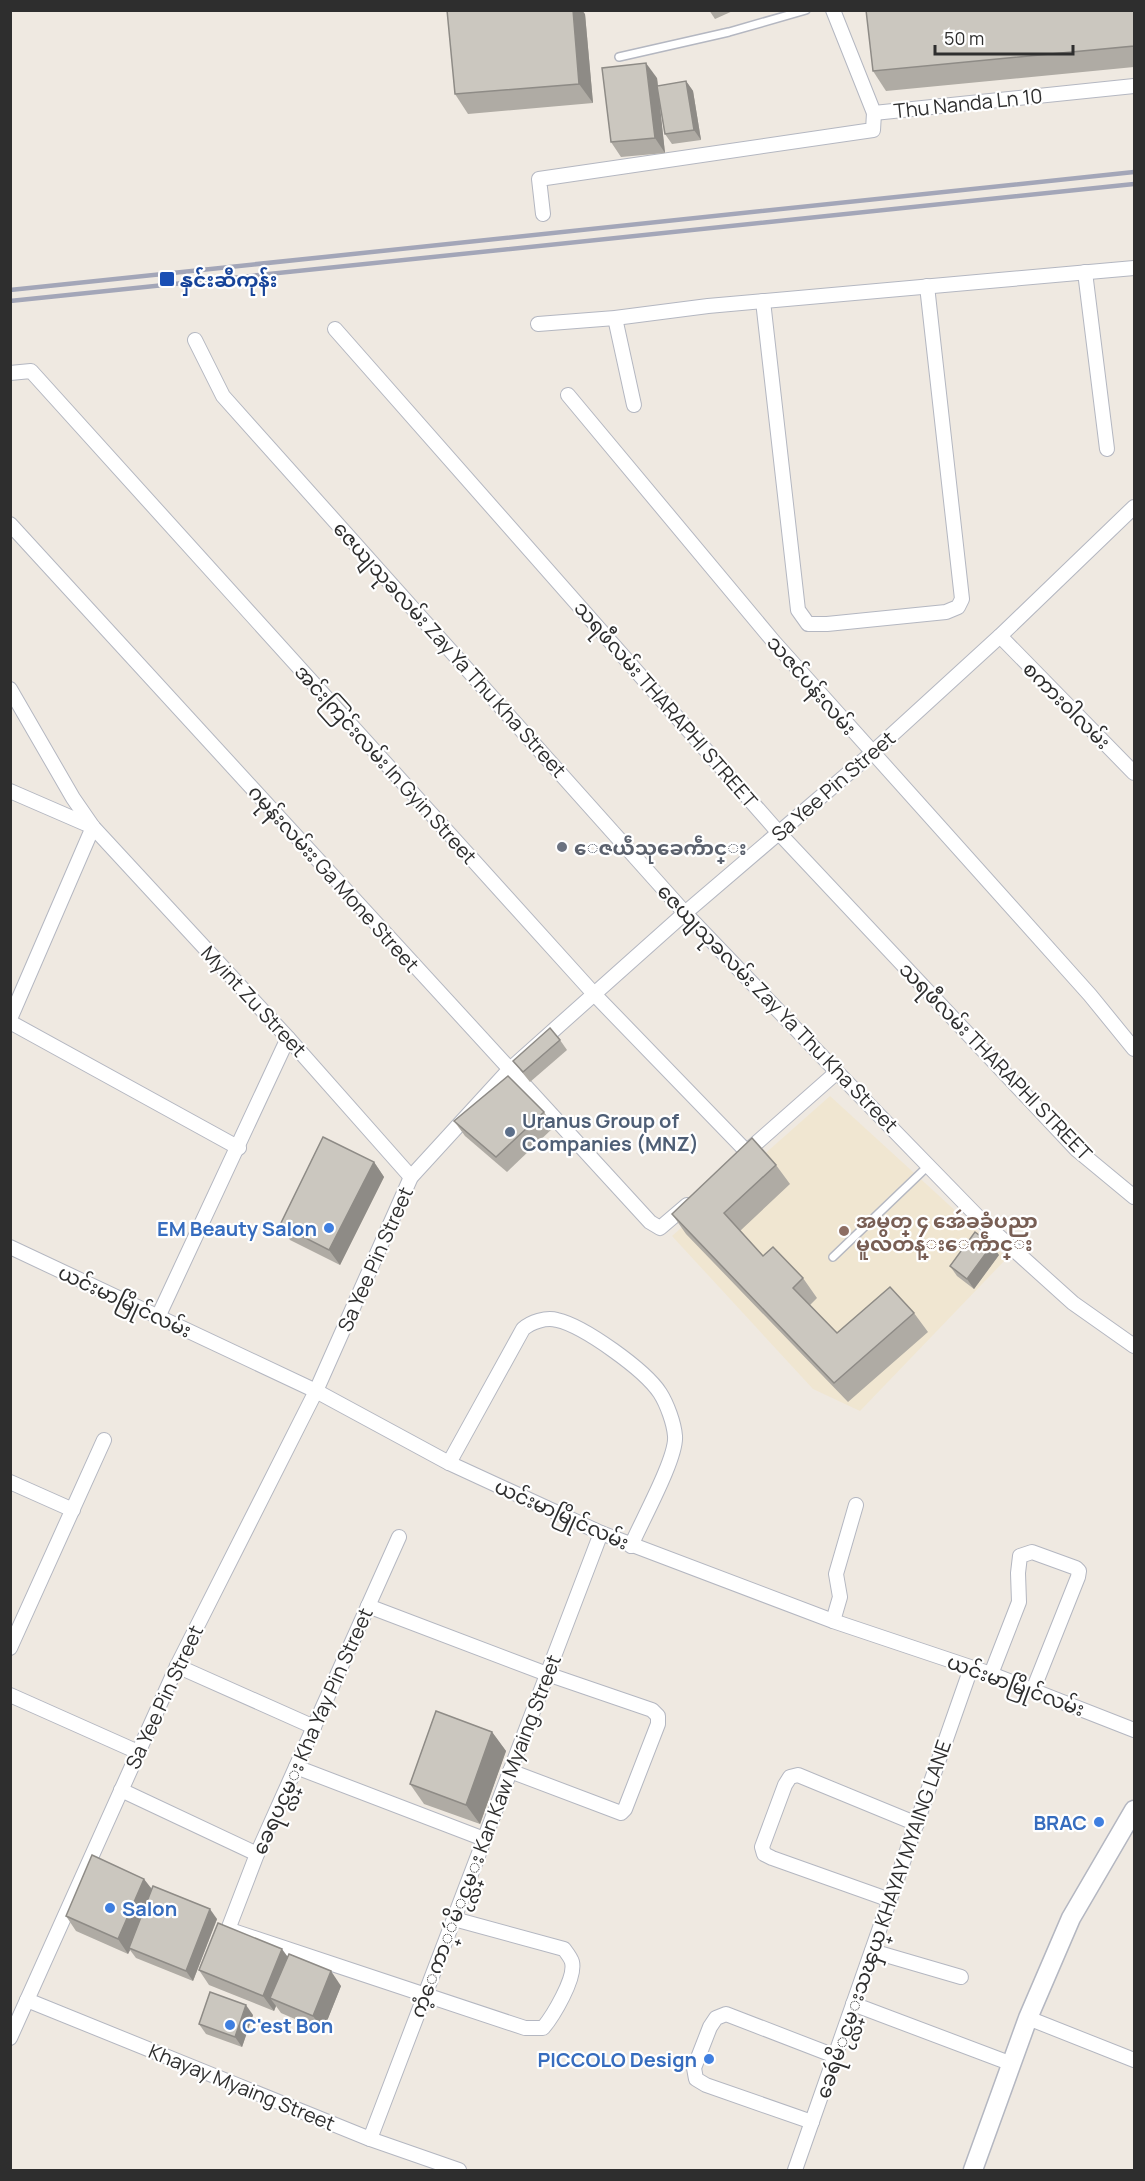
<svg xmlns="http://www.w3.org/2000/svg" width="1145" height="2181" viewBox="0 0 1145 2181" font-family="Manrope,'Noto Sans Myanmar',sans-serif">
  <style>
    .education { fill: #f0e6d1 }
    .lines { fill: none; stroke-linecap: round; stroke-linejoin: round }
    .service-casing { stroke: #b4b7c1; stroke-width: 10 }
    .minor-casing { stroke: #b4b7c1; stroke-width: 16 }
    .tertiary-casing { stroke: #b4b7c1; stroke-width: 21 }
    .service { stroke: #fff; stroke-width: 7 }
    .minor { stroke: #fff; stroke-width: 14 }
    .tertiary { stroke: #fff; stroke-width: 18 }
    .rail { stroke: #a3a6b8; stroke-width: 4.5 }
    .wall { fill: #afaba4 }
    .shaded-wall { fill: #8e8b86 }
    .building { fill: #cbc7bf; stroke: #8e8b86; stroke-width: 1.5 }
    .transit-dot { fill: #1a4fb4; stroke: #fff; stroke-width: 2 }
    .worship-dot { fill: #6b7280; stroke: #fff; stroke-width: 2 }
    .service-dot { fill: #5c6f8a; stroke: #fff; stroke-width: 2 }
    .shop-dot { fill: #3f7fe0; stroke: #fff; stroke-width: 2 }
    .education-dot { fill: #8d6e63; stroke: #fff; stroke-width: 2 }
    .labels { text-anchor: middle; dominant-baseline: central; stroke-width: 4.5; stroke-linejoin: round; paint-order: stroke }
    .street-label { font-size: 20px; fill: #2e2e2e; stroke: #fff }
    .transit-label { font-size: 20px; font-weight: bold; fill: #164399; stroke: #fff; text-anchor: start }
    .worship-label { font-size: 20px; font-weight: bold; fill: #5b616d; stroke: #fff; text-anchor: start }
    .service-label { font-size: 20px; font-weight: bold; fill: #4e5e75; stroke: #fff; text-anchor: start }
    .education-label { font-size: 20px; font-weight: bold; fill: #785e54; stroke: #fff; text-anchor: start }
    .shop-label { font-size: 20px; font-weight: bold; fill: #366cbe; stroke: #fff; text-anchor: end }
  </style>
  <rect width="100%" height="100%" fill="#efe9e1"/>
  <path class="education" d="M 830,1096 L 1007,1258 L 860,1411 L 813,1389 L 672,1236 Z"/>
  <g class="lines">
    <g class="service-casing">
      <g id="service">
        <path d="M 619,57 L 729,32 L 806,10"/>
        <path d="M 833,1257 L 928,1166"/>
      </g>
    </g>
    <g class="minor-casing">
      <g id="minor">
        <path d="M 833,10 L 874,113 L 1134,86"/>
        <path d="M 543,214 L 539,179 L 873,130 L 874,113"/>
        <path d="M 1085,272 L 1107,449"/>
        <path d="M 763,301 L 798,610 L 808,624 L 827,624 L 946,612 L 958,607 L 962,599 L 927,286"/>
        <path d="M 615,318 L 634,405"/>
        <path d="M 538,324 L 615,318 L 708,306 L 1134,268"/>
        <path d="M 335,329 L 779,833 L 1076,1149 L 1134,1197"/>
        <path d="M 195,340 L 223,396 L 685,913 L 837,1072 L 982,1221 L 1073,1303 L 1134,1346"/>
        <path d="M 10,373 L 31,371 L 595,995 L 747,1152"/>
        <path d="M 568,395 L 774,642 L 1090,995 L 1134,1049"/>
        <path d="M 10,524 L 650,1222 L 660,1228 L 687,1205"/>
        <path d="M 1000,636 L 1134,773"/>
        <path d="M 10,689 L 73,798 L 93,827 L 288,1038 L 411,1177"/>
        <path d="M 10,791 L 93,827"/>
        <path d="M 10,1019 L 93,827"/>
        <path d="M 10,1022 L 239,1148"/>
        <path d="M 744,1154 L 837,1072"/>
        <path d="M 10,1247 L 316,1391 L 449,1463 L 601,1533 L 833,1621 L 991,1674 L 1134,1730"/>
        <path d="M 158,1317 L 288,1038"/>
        <path d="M 449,1463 L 523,1329 C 531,1322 546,1317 557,1320 C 584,1326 645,1370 660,1393 C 667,1404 674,1423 675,1436 C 677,1458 641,1522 631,1546"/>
        <path d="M 10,1482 L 73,1510"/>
        <path d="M 399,1537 L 257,1854 L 229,1927 L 233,1931 L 525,2028 L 543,2028 C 553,2016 576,1978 572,1962 C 571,1958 567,1953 564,1949 L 454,1919"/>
        <path d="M 368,1606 L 547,1674 L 652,1710 L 658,1716 L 658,1724 L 625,1809 L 621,1813 L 510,1771"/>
        <path d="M 833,1621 L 840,1597 L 836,1574 L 856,1505"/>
        <path d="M 10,1648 L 104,1440"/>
        <path d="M 177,1666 L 314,1727"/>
        <path d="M 991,1674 L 1019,1602 L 1018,1573 L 1020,1556 L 1032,1552 L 1076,1568 L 1079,1571 L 1078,1577 L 1033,1690"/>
        <path d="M 10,1695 L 138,1752"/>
        <path d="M 296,1767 L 484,1839"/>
        <path d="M 121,1790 L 257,1854"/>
        <path d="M 890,1900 L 772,1858 L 764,1854 L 762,1847 L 785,1785 L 790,1777 L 798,1775 L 917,1824"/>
        <path d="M 872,1951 L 961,1977"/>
        <path d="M 27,2000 L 370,2139 L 459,2170"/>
        <path d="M 853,2004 L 1012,2064"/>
        <path d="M 1028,2018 L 1134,2060"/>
        <path d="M 10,2038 L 177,1666 L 316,1391 L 411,1177 L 509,1070 L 685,913 L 872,753 L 1000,636 L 1134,507"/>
        <path d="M 812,2122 L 706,2085 L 696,2079 L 694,2068 L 710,2027 L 716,2018 L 726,2014 L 835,2056"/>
        <path d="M 370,2139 L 601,1533"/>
        <path d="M 795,2170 L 971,1668"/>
      </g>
    </g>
    <g class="tertiary-casing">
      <path id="tertiary" d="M 973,2170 L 1028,2018 L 1071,1918 L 1134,1810"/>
    </g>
    <use href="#service" class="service"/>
    <use href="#minor" class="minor"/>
    <use href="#tertiary" class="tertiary"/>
    <g class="rail">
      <path d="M 10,290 L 1134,172"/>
      <path d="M 10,301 L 1134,184"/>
    </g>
  </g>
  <g class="wall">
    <path d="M 709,10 L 735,10 L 715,19 Z"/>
    <path d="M 1134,10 L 1134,67 L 886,91 L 873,71 Z"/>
    <path d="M 585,14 L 593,103 L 468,114 L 455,94 Z"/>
    <path d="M 657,78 L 658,86 L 686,81 L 693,91 L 701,140 L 672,144 L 665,134 L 659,101 L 665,153 L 621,157 L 611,142 Z"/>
    <path d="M 560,1040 L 567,1050 L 530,1082 L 513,1061 Z"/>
    <path d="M 544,1112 L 554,1127 L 507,1172 L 465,1136 L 454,1121 Z"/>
    <path d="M 374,1162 L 384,1177 L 340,1265 L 290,1240 L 280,1225 Z"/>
    <path d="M 776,1165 L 790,1184 L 740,1231 L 763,1256 L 803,1278 L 817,1298 L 810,1305 L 837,1333 L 914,1313 L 928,1332 L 848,1402 L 686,1234 L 672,1214 Z"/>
    <path d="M 999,1255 L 974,1289 L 957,1276 L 950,1266 Z"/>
    <path d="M 492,1732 L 506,1751 L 480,1824 L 424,1804 L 410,1784 Z"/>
    <path d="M 152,1890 L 217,1919 L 193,1981 L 136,1958 L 130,1950 L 128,1954 L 76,1931 L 66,1916 Z"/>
    <path d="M 288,1956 L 341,1986 L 323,2031 L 281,2013 L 276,2006 L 274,2011 L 209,1985 L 199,1970 Z"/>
    <path d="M 253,2015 L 242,2047 L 206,2034 L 199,2024 Z"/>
  </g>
  <g class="shaded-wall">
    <path d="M 573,10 L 582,10 L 585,14 L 593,103 L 579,84 Z"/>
    <path d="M 646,63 L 657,78 L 665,153 L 655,138 Z"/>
    <path d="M 686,81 L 693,91 L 701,140 L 694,130 Z"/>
    <path d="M 374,1162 L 384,1177 L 340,1265 L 329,1250 Z"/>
    <path d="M 992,1245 L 999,1255 L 974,1289 L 967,1279 Z"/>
    <path d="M 492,1732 L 506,1751 L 480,1824 L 466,1805 Z"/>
    <path d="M 144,1879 L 155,1893 L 129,1948 L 130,1950 L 128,1954 L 118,1939 Z"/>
    <path d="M 210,1909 L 217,1919 L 193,1981 L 186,1971 Z"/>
    <path d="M 282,1949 L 293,1964 L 270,1998 L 276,2006 L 274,2011 L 263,1996 Z"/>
    <path d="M 331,1971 L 341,1986 L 323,2031 L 313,2016 Z"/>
    <path d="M 246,2005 L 253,2015 L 242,2047 L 235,2037 Z"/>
  </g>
  <g class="building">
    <path d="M 447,10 L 573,10 L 579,84 L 455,94 Z"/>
    <path d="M 866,10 L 1134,10 L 1134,46 L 873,71 Z"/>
    <path d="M 646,63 L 655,138 L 611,142 L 602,68 Z"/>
    <path d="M 686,81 L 694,130 L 665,134 L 657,86 Z"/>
    <path d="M 550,1028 L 560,1040 L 523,1072 L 513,1061 Z"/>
    <path d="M 508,1076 L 544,1112 L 496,1157 L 454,1121 Z"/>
    <path d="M 323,1137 L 374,1162 L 329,1250 L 280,1225 Z"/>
    <path d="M 752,1138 L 776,1165 L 724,1213 L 763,1256 L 773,1247 L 803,1278 L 793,1288 L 837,1333 L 890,1287 L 914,1313 L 834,1383 L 672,1214 Z"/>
    <path d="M 975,1232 L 992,1245 L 967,1279 L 950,1266 Z"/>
    <path d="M 436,1711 L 492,1732 L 466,1805 L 410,1784 Z"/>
    <path d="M 92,1855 L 144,1879 L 118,1939 L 66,1916 Z"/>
    <path d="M 153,1886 L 210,1909 L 186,1971 L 129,1948 Z"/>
    <path d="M 218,1923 L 282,1949 L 263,1996 L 199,1970 Z"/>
    <path d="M 289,1954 L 331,1971 L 313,2016 L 270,1998 Z"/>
    <path d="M 210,1992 L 246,2005 L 235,2037 L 199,2024 Z"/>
  </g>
  <rect class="transit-dot" x="159" y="271" width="16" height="16" rx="3"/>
  <circle class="worship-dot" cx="562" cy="847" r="6"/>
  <circle class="service-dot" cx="510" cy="1132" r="6"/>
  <g class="shop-dot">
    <circle cx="329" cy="1228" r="6"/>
    <circle cx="1099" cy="1822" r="6"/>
    <circle cx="110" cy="1908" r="6"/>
    <circle cx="230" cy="2025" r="6"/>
    <circle cx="709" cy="2059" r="6"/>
  </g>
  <circle class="education-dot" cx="844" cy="1231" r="6"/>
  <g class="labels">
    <g class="street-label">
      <text transform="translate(968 103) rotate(-6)">Thu Nanda Ln 10</text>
      <text transform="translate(450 649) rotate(48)">ဇေယျသုခလမ်း Zay Ya Thu Kha Street</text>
      <text transform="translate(812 685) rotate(49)">သဇင်ပန်းလမ်း</text>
      <text transform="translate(666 704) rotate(49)">သရဖီလမ်း THARAPHI STREET</text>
      <text transform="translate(1067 705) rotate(45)">စကားဝါလမ်း</text>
      <text transform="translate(386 764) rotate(48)">အင်းကြင်းလမ်း In Gyin Street</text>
      <text transform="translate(833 786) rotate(-41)">Sa Yee Pin Street</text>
      <text transform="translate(334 878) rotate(48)">ဂမုန်းလမ်းး Ga Mone Street</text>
      <text transform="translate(254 1001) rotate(47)">Myint Zu Street</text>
      <text transform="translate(778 1008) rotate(46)">ဇေယျသုခလမ်း Zay Ya Thu Kha Street</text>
      <text transform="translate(996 1061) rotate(46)">သရဖီလမ်း THARAPHI STREET</text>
      <text transform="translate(375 1259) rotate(-66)">Sa Yee Pin Street</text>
      <text transform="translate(125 1301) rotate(25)">ယင်းမာမြိုင်လမ်း</text>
      <text transform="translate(562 1514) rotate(24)">ယင်းမာမြိုင်လမ်း</text>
      <text transform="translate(1016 1685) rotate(20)">ယင်းမာမြိုင်လမ်း</text>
      <text transform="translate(164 1697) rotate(-65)">Sa Yee Pin Street</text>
      <text transform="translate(312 1731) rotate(-66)">ခေရပင္လမ္း Kha Yay Pin Street</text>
      <text transform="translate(485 1836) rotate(-69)">ကံ့ေကာ္ဴမိႂင္လမ္း Kan Kaw Myaing Street</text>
      <text transform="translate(883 1919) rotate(-71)">ခေရဴမိႂင္လမ္းသၾယ္ KHAYAY MYAING LANE</text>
      <text transform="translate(242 2087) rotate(22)">Khayay Myaing Street</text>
    </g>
    <g class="transit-label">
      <text x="180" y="279">နှင်းဆီကုန်း</text>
    </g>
    <g class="worship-label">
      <text x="574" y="847">ေဇယဵသုခေကဵာင္း</text>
    </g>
    <g class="service-label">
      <text x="522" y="1120">Uranus Group of<tspan x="522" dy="23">Companies (MNZ)</tspan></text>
    </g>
    <g class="education-label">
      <text x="856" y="1220">အမွတ္ ၄ အေဴခခံပညာ<tspan x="856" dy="23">မူလတန္းေကဵာင္း</tspan></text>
    </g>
    <g class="shop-label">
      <text x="317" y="1228">EM Beauty Salon</text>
      <text x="1087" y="1822">BRAC</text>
      <text x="122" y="1908" text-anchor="start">Salon</text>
      <text x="242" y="2025" text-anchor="start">C'est Bon</text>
      <text x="697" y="2059">PICCOLO Design</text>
    </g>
  </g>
  <rect width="1145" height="2181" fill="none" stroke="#2e2e2e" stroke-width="24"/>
  <path d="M935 45v9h138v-9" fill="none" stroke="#2e2e2e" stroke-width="3"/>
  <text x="944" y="45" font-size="18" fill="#2e2e2e" stroke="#ffffff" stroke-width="4.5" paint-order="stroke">50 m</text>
</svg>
